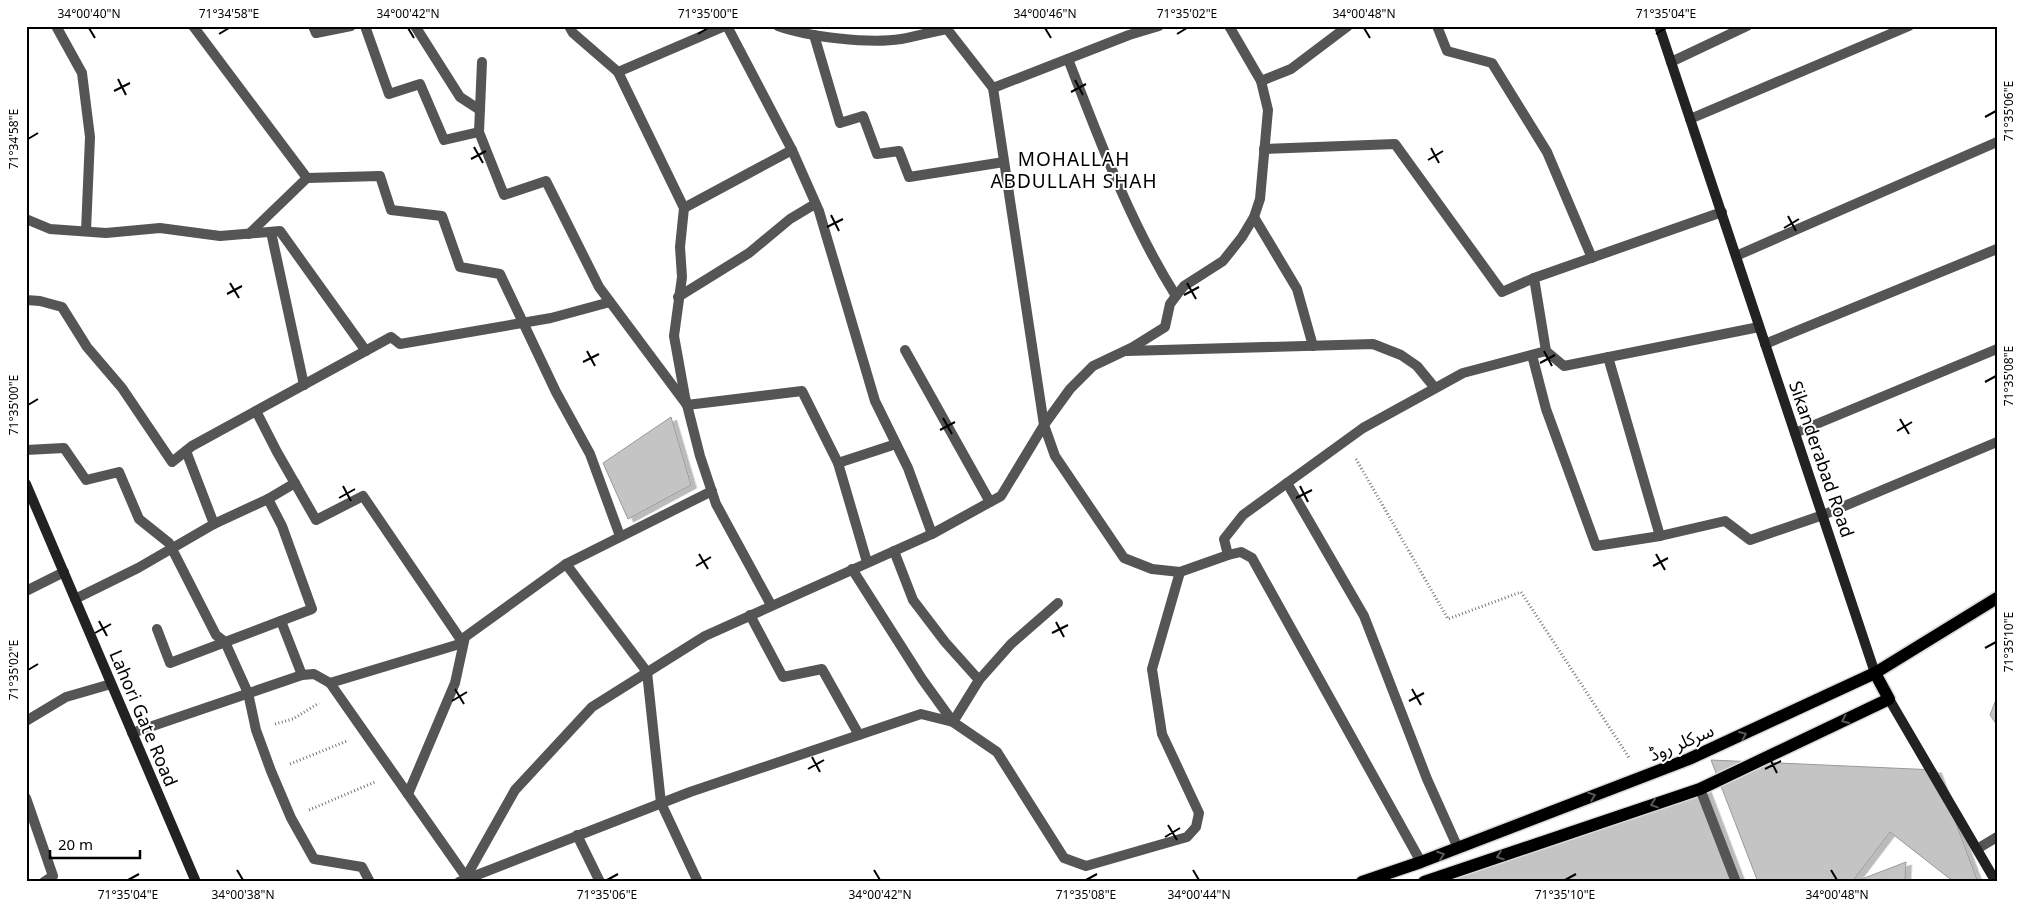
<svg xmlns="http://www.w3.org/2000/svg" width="2023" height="908" viewBox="0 0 2023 908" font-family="'Noto Sans','Noto Sans Arabic',sans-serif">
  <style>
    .building { fill: #c4c4c4; stroke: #999; filter: url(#shadow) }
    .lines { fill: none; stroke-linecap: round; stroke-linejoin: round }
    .primary-casing { stroke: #dbdbdb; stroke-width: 15 }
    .path { stroke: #777; stroke-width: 3; stroke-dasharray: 1 2.5; stroke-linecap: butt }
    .lane { stroke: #555; stroke-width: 10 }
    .street { stroke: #555; stroke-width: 10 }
    .secondary { stroke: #222; stroke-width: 10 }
    .primary { stroke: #000; stroke-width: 12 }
    .oneway { stroke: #595959 }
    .ticks { fill: none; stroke: #000; stroke-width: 2 }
    .labels { text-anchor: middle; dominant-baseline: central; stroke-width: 4; stroke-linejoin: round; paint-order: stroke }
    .street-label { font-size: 18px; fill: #000; stroke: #fff }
    .neighbourhood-label { font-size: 19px; letter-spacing: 1px; fill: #000; stroke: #fff }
    .neatline { fill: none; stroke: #000; stroke-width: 2 }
    .ticks-label { font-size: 12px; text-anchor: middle; fill: #000 }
  </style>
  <defs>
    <filter id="shadow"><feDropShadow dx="5.5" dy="3" stdDeviation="0" flood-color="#0004"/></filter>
  </defs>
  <rect width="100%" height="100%" fill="#fff"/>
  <g class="building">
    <path d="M 671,417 L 691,485 L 628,519 L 603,463 Z"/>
    <path d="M 1997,697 L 1997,725 L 1990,715 Z"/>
    <path d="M 1711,760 L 1936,770 L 1978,882 L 1954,882 L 1890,832 L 1852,882 L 1758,882 Z"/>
    <path d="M 1703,782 L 1741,882 L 1441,882 Z"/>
    <path d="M 1906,862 L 1905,882 L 1854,882 Z"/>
  </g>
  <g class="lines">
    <g class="primary-casing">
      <g id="primary">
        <path d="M 1362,882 L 1421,862 L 1689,759 L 1875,673 L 1997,598"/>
        <path d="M 1424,882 L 1700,789 L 1889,699 L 1875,673"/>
      </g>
    </g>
    <g class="path">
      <path d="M 1356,459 L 1448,619 L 1521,592 L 1630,759"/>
      <path d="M 275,724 L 293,719 L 319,703"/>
      <path d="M 290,764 L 347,741"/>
      <path d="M 309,810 L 375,782"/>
    </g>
    <g class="lane">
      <path d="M 56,26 L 82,73 L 90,137 L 86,231"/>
      <path d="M 313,26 L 316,33 L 351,26"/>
      <path d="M 365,26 L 389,94 L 420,84 L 444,140 L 479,132 L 504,195 L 546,181 L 599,287 L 687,405 L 802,391 L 838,463"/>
      <path d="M 415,26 L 460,97 L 480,110"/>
      <path d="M 1437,26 L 1447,51 L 1492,63 L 1547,152 L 1592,258"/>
      <path d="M 814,35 L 840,123 L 863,116 L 877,154 L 899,151 L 909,177 L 1004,162"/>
      <path d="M 1068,59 C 1099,139 1130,223 1176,296"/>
      <path d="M 1261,81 L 1291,69 L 1348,26"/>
      <path d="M 479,132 L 482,62"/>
      <path d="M 1264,149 L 1395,144 L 1502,292 L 1534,278"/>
      <path d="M 1722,212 L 1534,278 L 1546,351 L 1564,366 L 1759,327"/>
      <path d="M 1254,217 L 1297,289 L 1313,346"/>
      <path d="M 271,232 L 304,385"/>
      <path d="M 678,297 L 749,253 L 790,219 L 815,204"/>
      <path d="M 905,350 L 990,502"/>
      <path d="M 1532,355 L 1546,409 L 1596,546 L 1660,536 L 1725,521 L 1750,540 L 1823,515"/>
      <path d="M 1608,357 L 1660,536"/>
      <path d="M 26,450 L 64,448 L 86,480 L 119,472 L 139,519 L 169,543 L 216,635 L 225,642 L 248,693 L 256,730 L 271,771 L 291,818 L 314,859 L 362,867 L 370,882"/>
      <path d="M 186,451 L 214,524"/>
      <path d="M 1287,483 L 1364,616 L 1427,779 L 1458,848"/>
      <path d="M 894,551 L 913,600 L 945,642 L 979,680"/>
      <path d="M 867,562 L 838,463 L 896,444"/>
      <path d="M 566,564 L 647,672 L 661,803 L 698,882"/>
      <path d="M 852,569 L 922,679 L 953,722 L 979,680 L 1011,644 L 1058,603"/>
      <path d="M 26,591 L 64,572"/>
      <path d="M 75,599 L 138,568 L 214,524 L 268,499 L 295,483"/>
      <path d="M 750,615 L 783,677 L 822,669 L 859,735"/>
      <path d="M 281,621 L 302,675"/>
      <path d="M 157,629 L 170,663 L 312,609 L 282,526 L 268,499"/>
      <path d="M 330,683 L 463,643"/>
      <path d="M 26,721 L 66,697 L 111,684"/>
      <path d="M 26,798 L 53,876 L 44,882"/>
      <path d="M 577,835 L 600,882"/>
    </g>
    <g class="street">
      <path d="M 193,26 L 307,178 L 380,176 L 391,210 L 442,216 L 460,267 L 500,274 L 556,392 L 590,454 L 620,536"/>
      <path d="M 569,26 L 573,33 L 618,72 L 725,26"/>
      <path d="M 778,26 C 809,37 869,44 901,39 C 916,36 931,32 947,29 L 993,88 L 1044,425 L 1055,456 L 1124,558 L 1152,569 L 1180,572 L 1228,555 L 1241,552 L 1252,558 L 1421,862"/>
      <path d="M 1671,62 L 1747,26"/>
      <path d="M 618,72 L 684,208 L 680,247 L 682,277 L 674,336 L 685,397 L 700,456 L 716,504 L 771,605"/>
      <path d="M 993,88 L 1129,35 L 1159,26"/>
      <path d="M 1690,119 L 1909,26"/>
      <path d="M 792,150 L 819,211 L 875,401 L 908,468 L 932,534"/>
      <path d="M 684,208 L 792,150 L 727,26"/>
      <path d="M 26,219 L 50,229 L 106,233 L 160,228 L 220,236 L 280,231 L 366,351"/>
      <path d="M 249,234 L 307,178"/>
      <path d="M 1736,256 L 1997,142"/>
      <path d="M 26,300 L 40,301 L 62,307 L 87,347 L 122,388 L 172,462 L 192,446 L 391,337 L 400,344 L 551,318 L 610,302"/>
      <path d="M 1765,344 L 1997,249"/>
      <path d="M 1127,351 L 1373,344 L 1401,355 L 1417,366 L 1435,388"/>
      <path d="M 256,411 L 277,452 L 316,520 L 363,496 L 463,643"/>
      <path d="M 1795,433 L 1997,349"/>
      <path d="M 1823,515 L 1997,442"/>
      <path d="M 1228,555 L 1224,539 L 1243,515 L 1363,428 L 1463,373 L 1546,351"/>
      <path d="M 132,733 L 302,675 L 314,674 L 330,683 L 466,877 L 515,790 L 592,707 L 705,636 L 932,534 L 1001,496 L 1044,425 L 1070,389 L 1093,366 L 1133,347 L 1165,327 L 1170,304 L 1176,296 L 1184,286 L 1223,261 L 1242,237 L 1254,217 L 1260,199 L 1268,110 L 1261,81 L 1229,26"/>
      <path d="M 1700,789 L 1736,882"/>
      <path d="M 408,794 L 455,683 L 465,637 L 566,564 L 712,491"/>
      <path d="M 1977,849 L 1997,837"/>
      <path d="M 459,882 L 690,792 L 921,714 L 953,722 L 997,752 L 1064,858 L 1086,866 L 1187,837 L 1196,827 L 1199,813 L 1162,734 L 1152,669 L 1180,572"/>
    </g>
    <g class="secondary">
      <path d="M 1659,26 L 1875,673"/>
      <path d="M 26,484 L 196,882"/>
      <path d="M 1889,699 L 1996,882"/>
    </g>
    <use href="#primary" class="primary"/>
  </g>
  <defs><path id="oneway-chevron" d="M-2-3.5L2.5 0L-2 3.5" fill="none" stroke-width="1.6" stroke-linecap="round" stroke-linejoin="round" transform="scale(1.25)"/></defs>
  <g class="oneway">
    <use href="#oneway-chevron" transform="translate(1845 720) rotate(155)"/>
    <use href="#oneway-chevron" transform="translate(1743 735) rotate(-25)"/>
    <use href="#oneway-chevron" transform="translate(1592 796) rotate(-21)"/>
    <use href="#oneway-chevron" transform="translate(1654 804) rotate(161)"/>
    <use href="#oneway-chevron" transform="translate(1441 855) rotate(-20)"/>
    <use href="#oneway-chevron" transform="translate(1500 856) rotate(161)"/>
  </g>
  <path class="ticks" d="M 89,28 L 95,38M 408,28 L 414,38M 1045,28 L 1051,38M 1364,28 L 1370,38M 219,34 L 229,28M 698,34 L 708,28M 1177,34 L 1187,28M 1656,34 L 1666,28M 118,79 L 126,95M 1075,80 L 1083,95M 114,91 L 130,83M 1071,92 L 1086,84M 1985,117 L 1996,111M 28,139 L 38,133M 474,147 L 483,163M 1431,148 L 1439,163M 471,159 L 486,151M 1428,160 L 1443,151M 831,215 L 839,231M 1788,216 L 1796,231M 827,227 L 843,219M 1784,228 L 1799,219M 230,283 L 239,298M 1187,283 L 1196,299M 227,294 L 242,286M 1184,295 L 1199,287M 587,351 L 595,366M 1544,351 L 1552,366M 583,362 L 599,354M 1540,363 L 1555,355M 1985,382 L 1996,376M 28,405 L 38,399M 943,418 L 952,434M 1900,419 L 1909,434M 940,430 L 955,422M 1897,431 L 1912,422M 343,486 L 351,501M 1300,486 L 1308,502M 339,498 L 355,489M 1296,498 L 1312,490M 699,554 L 708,569M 1656,554 L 1665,570M 696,566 L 711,557M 1653,566 L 1668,558M 99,621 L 107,636M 1056,622 L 1064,637M 95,633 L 111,624M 1052,633 L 1068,625M 1985,648 L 1996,642M 28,670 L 38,664M 455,689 L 464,704M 1412,689 L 1421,705M 452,701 L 467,692M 1409,701 L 1424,693M 812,757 L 820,772M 1769,757 L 1777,773M 808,769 L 824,760M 1765,769 L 1781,761M 1168,825 L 1177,840M 1165,837 L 1180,828M 237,870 L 243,880M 874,870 L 880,880M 1193,870 L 1199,880M 1831,870 L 1837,880M 128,880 L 139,874M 607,880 L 618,874M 1086,880 L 1097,874M 1565,880 L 1576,874"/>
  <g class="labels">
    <g class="street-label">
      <text transform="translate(1822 459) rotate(71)">Sikanderabad Road</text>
      <text transform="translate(144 718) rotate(67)">Lahori Gate Road</text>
      <text transform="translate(1681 742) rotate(-23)">سرکلر روڈ</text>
    </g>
    <g class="neighbourhood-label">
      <text x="1074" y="159">MOHALLAH<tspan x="1074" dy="22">ABDULLAH SHAH</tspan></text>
    </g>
  </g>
  <rect width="2023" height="908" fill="none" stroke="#ffffff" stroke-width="55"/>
  <path d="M50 850v8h90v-8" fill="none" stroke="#000000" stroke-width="2.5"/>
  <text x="58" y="850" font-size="15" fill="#000000" stroke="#ffffff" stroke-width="4" paint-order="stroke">20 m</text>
  <rect x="28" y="28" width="1968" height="852" class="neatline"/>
  <g class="ticks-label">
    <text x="89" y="18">34°00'40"N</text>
    <text x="229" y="18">71°34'58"E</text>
    <text x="408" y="18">34°00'42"N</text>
    <text x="708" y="18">71°35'00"E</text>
    <text x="1045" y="18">34°00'46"N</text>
    <text x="1187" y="18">71°35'02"E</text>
    <text x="1364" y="18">34°00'48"N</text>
    <text x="1666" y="18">71°35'04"E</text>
    <text transform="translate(2009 111) rotate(-90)" y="4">71°35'06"E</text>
    <text transform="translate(14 139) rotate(-90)" y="4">71°34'58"E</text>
    <text transform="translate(2009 376) rotate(-90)" y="4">71°35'08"E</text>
    <text transform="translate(14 405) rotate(-90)" y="4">71°35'00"E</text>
    <text transform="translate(2009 642) rotate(-90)" y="4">71°35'10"E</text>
    <text transform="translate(14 670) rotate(-90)" y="4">71°35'02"E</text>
    <text x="128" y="899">71°35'04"E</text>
    <text x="243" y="899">34°00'38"N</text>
    <text x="607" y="899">71°35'06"E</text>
    <text x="880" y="899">34°00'42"N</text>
    <text x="1086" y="899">71°35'08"E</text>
    <text x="1199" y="899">34°00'44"N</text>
    <text x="1565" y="899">71°35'10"E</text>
    <text x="1837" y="899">34°00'48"N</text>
  </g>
</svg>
